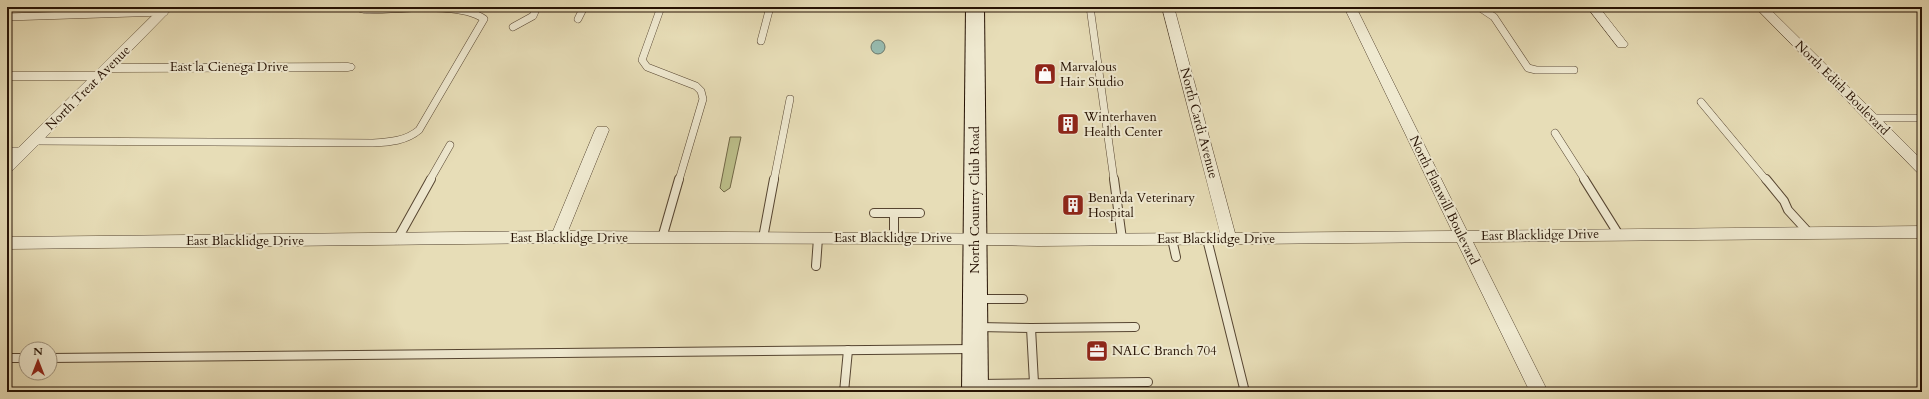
<svg xmlns="http://www.w3.org/2000/svg" width="1929" height="399" viewBox="0 0 1929 399" font-family="Cardo,serif">
  <style>
    .green { fill: #bcbf8a; stroke: #716847 }
    .water { fill: #97bbb0; stroke: #6a776b }
    .lines { fill: none; stroke-linecap: round; stroke-linejoin: round }
    .lane-far1-casing { stroke: #564531; stroke-width: 8 }
    .lane-casing { stroke: #564531; stroke-width: 10 }
    .street-casing { stroke: #564531; stroke-width: 1 }
    .secondary-casing { stroke: #261204; stroke-width: 2 }
    .lane-far1 { stroke: #efe9d0; stroke-width: 7 }
    .lane { stroke: #efe9d0; stroke-width: 8 }
    .street { fill: #efe9d0; fill-rule: evenodd }
    .secondary { fill: #efe9d0; fill-rule: evenodd }
    .labels { text-anchor: middle; dominant-baseline: central; stroke-width: 4; stroke-linejoin: round; paint-order: stroke }
    .street-label { font-size: 13px; fill: #261204; stroke: #efe9d0 }
    .poi-label { font-size: 13px; fill: #261204; stroke: #efe9d0; text-anchor: start }
  </style>
  <rect width="100%" height="100%" fill="#e7ddb7"/>
  <filter id="stains"><feTurbulence type="fractalNoise" baseFrequency=".005" numOctaves="4"/><feColorMatrix values="0 0 0 0 .2 0 0 0 0 .09 0 0 0 0 .02 0 0 0 .5 -.17"/></filter>
  <radialGradient id="worn" r=".72"><stop offset=".6" stop-color="#630" stop-opacity="0"/><stop offset="1" stop-color="#630" stop-opacity=".3"/></radialGradient>
  <path class="green" d="M 730,137 L 741,137 L 730,188 L 724,192 L 720,188 Z"/>
  <circle class="water" cx="878" cy="47" r="7"/>
  <g class="lines">
    <g class="lane-far1-casing">
      <g id="lane-far1">
        <path d="M 661,7 L 642,60 L 647,67 L 696,86 L 701,91 L 703,99 L 679,180"/>
        <path d="M 1090,7 L 1114,180"/>
        <path d="M 1479,7 L 1494,17 L 1528,68 L 1536,70 L 1574,70"/>
        <path d="M 7,17 L 164,12"/>
        <path d="M 578,19 L 584,7"/>
        <path d="M 513,27 L 533,16 L 537,7"/>
        <path d="M 761,41 L 770,7"/>
        <path d="M 1701,102 L 1766,180"/>
        <path d="M 1872,118 L 1922,118"/>
        <path d="M 1555,133 L 1585,180"/>
        <path d="M 34,141 L 373,143 C 390,142 406,141 419,130 L 484,19 C 461,1 396,10 366,10 L 355,7"/>
        <path d="M 7,151 L 23,151"/>
        <path d="M 430,180 L 450,145"/>
        <path d="M 774,180 L 790,99"/>
      </g>
    </g>
    <g class="lane-casing">
      <g id="lane">
        <path d="M 1114,179 L 1122,239"/>
        <path d="M 1584,179 L 1619,235"/>
        <path d="M 1766,179 L 1784,201 L 1788,210 L 1809,233"/>
        <path d="M 874,213 L 894,213"/>
        <path d="M 662,238 L 679,179"/>
        <path d="M 763,238 L 774,179"/>
        <path d="M 894,238 L 894,213 L 920,213"/>
        <path d="M 1172,239 L 1176,257"/>
        <path d="M 1207,239 L 1245,392"/>
        <path d="M 397,240 L 431,179"/>
        <path d="M 816,266 L 818,238"/>
        <path d="M 976,299 L 1023,299"/>
        <path d="M 978,327 L 1031,328 L 1034,383"/>
        <path d="M 1031,328 L 1135,327"/>
        <path d="M 7,358 L 26,358"/>
        <path d="M 50,358 L 973,349"/>
        <path d="M 978,384 L 1148,382"/>
        <path d="M 844,392 L 848,350"/>
      </g>
    </g>
    <g class="street-casing">
      <g id="street">
        <path d="M 161,7 L 174,7 L 118,64 L 348,63 L 353,64 L 355,67 L 353,70 L 348,71 L 111,72 L 12,171 L 7,173 L 7,159 L 87,80 L 7,80 L 7,72 L 95,72 Z"/>
        <path d="M 1162,7 L 1174,7 L 1235,233 L 1452,231 L 1344,7 L 1356,7 L 1467,231 L 1922,226 L 1922,238 L 1473,242 L 1548,392 L 1530,392 L 1457,242 L 1038,246 L 933,244 L 558,243 L 7,249 L 7,237 L 553,231 L 595,130 L 597,127 L 607,127 L 609,130 L 568,231 L 1038,234 L 1220,233 Z"/>
        <path d="M 1587,7 L 1599,7 L 1628,44 L 1626,47 L 1618,47 Z"/>
        <path d="M 1755,7 L 1768,7 L 1922,160 L 1922,174 L 1917,172 Z"/>
      </g>
    </g>
    <g class="secondary-casing">
      <path id="secondary" d="M 966,7 L 984,7 L 988,392 L 962,392 Z"/>
    </g>
    <use href="#lane-far1" class="lane-far1"/>
    <use href="#lane" class="lane"/>
    <use href="#street" class="street"/>
    <use href="#secondary" class="secondary"/>
  </g>
  <defs>
    <g id="shop-square" transform="scale(1.15)"><rect x="-9" y="-9" width="18" height="18" rx="4" fill="#8f2418" stroke="#efe9d0"/><path d="M-5-2.5h2.3a2.7 3.5 0 0 1 5.4 0H5L5.5 6h-11ZM-1.5-2.5h3a1.5 2.3 0 0 0-3 0Z" fill="#fff"/></g>
    <g id="building-square" transform="scale(1.15)"><rect x="-9" y="-9" width="18" height="18" rx="4" fill="#8f2418" stroke="#efe9d0"/><path d="M-4-6H4V6H1V3H-1V6H-4ZM-2.5-4.3h1.7v1.8h-1.7ZM.8-4.3h1.7v1.8H.8ZM-2.5-1h1.7V.8h-1.7ZM.8-1h1.7V.8H.8Z" fill="#fff"/></g>
    <g id="office-square" transform="scale(1.15)"><rect x="-9" y="-9" width="18" height="18" rx="4" fill="#8f2418" stroke="#efe9d0"/><path d="M-6-3h4V-5.5h4V-3h4V5H-6ZM-1-4.5V-3h2v-1.5ZM-6 0V1H6V0Z" fill="#fff"/></g>
  </defs>
  <g fill-rule="evenodd">
    <use href="#shop-square" x="1045" y="74"/>
    <use href="#building-square" x="1068" y="124"/>
    <use href="#building-square" x="1073" y="205"/>
    <use href="#office-square" x="1097" y="351"/>
  </g>
  <g class="labels">
    <g class="street-label">
      <text x="229" y="67">East la Cienega Drive</text>
      <text transform="translate(88 88) rotate(-45)">North Treat Avenue</text>
      <text transform="translate(1842 88) rotate(45)">North Edith Boulevard</text>
      <text transform="translate(1199 123) rotate(75)">North Cardi Avenue</text>
      <text transform="translate(975 200) rotate(-90)">North Country Club Road</text>
      <text transform="translate(1444 200) rotate(64)">North Flanwill Boulevard</text>
      <text transform="translate(1540 235) rotate(-1)">East Blacklidge Drive</text>
      <text x="569" y="238">East Blacklidge Drive</text>
      <text x="893" y="238">East Blacklidge Drive</text>
      <text x="1216" y="239">East Blacklidge Drive</text>
      <text x="245" y="241">East Blacklidge Drive</text>
    </g>
    <g class="poi-label">
      <text x="1060" y="67">Marvalous<tspan x="1060" dy="15">Hair Studio</tspan></text>
      <text x="1084" y="117">Winterhaven<tspan x="1084" dy="15">Health Center</tspan></text>
      <text x="1088" y="198">Benarda Veterinary<tspan x="1088" dy="15">Hospital</tspan></text>
      <text x="1112" y="351">NALC Branch 704</text>
    </g>
  </g>
  <rect width="1929" height="399" fill="none" stroke="#e7ddb7" stroke-width="24"/>
  <rect x="8" y="8" width="1913" height="383" fill="none" stroke="#261204" stroke-width="2"/>
  <rect x="12" y="12" width="1905" height="375" fill="none" stroke="#261204"/>
  <g transform="translate(38 361)"><circle r="19" fill="#efe9d0" stroke="#9f937e"/>
  <path d="M0-3L7 15L0 10L-7 15Z" fill="#8f2418"/>
  <text y="-6" font-size="11" font-weight="bold" text-anchor="middle" fill="#261204">N</text>
  </g>
  <rect width="100%" height="100%" filter="url(#stains)"/>
  <rect width="100%" height="100%" fill="url(#worn)"/>
</svg>
